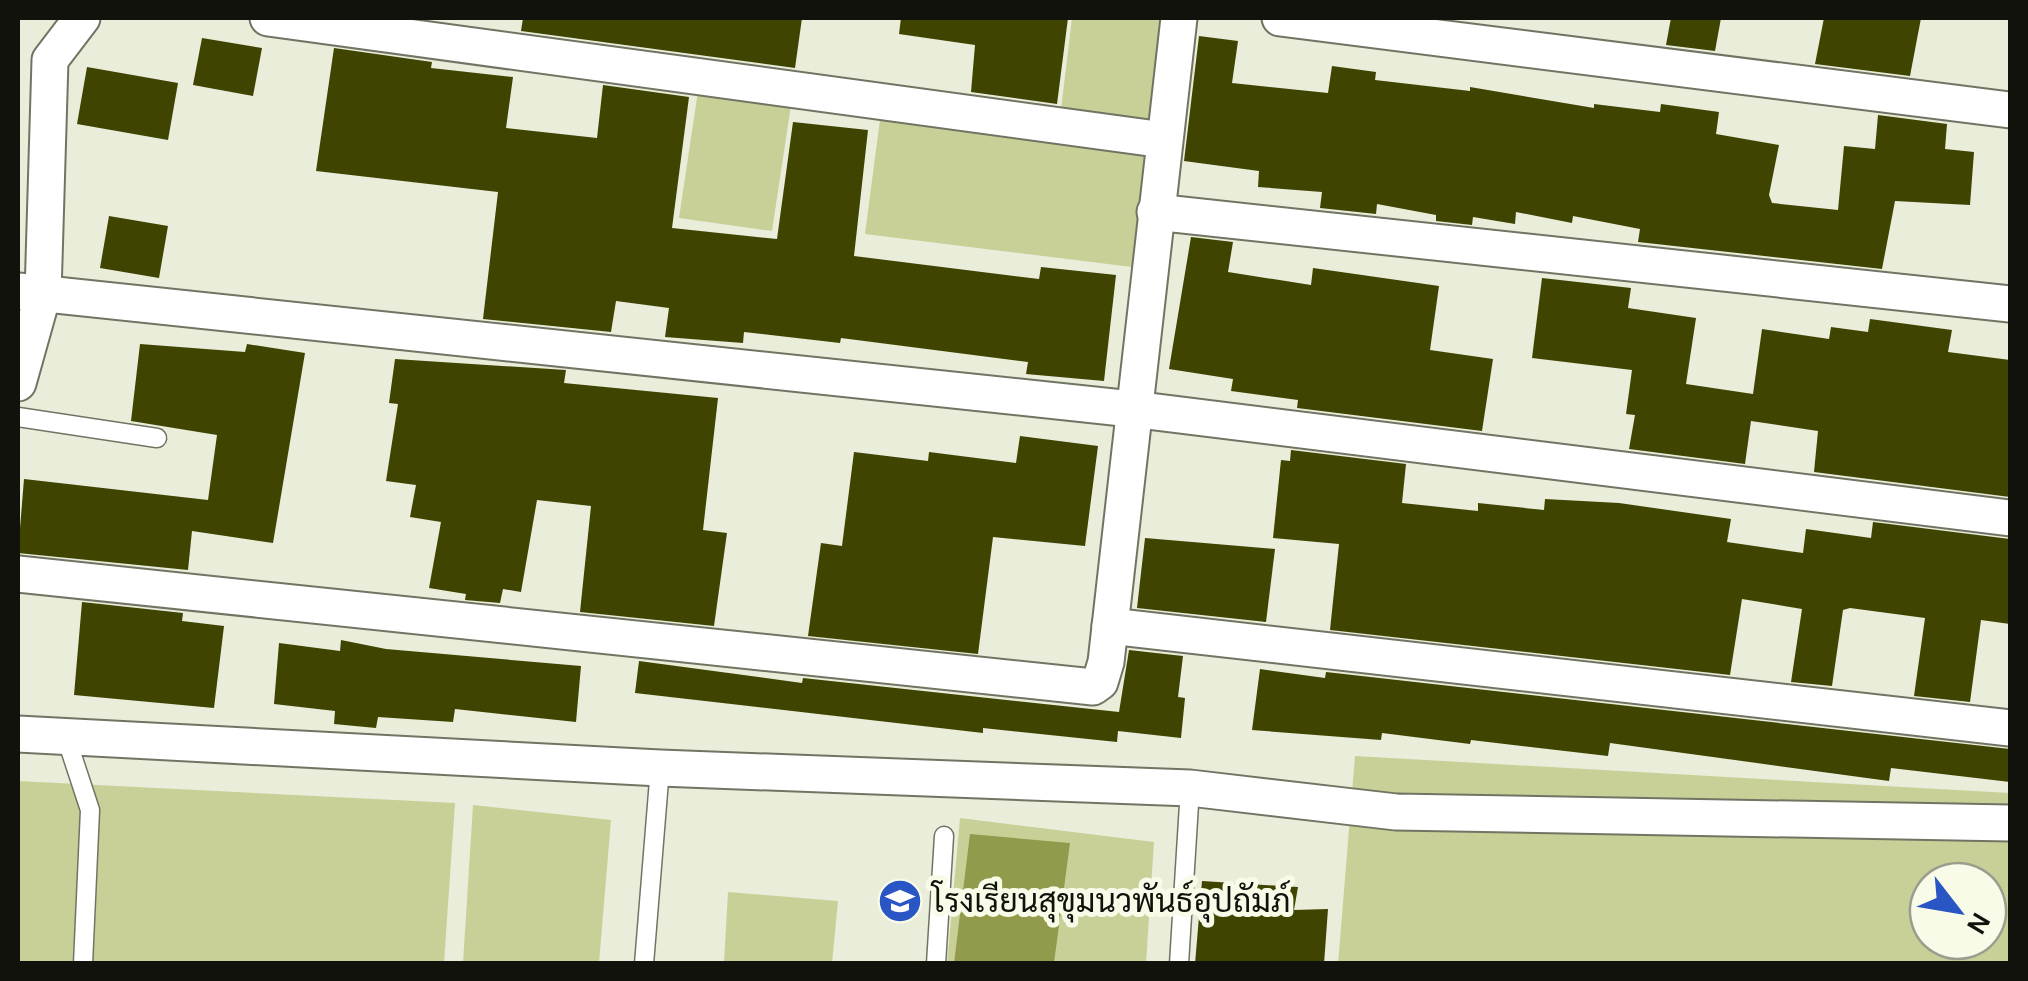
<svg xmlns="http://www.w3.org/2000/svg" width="2028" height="981" viewBox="0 0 2028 981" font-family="Karla,Sarabun,sans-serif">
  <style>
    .green { fill: #c8d097; fill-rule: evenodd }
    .water { fill: #929b4b }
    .building { fill: #3f4400 }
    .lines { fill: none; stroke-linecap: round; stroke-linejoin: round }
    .lane-casing { stroke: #717463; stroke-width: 21 }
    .street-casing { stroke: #717463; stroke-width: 39 }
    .lane { stroke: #fff; stroke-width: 18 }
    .street { stroke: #fff; stroke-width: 35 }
    .labels { text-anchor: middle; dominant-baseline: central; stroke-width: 10; stroke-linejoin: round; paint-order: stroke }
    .poi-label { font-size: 32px; fill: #11120b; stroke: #f7fbe7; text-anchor: start }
  </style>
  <rect width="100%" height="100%" fill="#eaedda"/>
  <g class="green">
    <path d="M 1072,18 L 1175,18 L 1161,130 L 1060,118 Z"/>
    <path d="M 698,91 L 791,105 L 772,231 L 679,218 Z"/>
    <path d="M 881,112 L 1148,145 L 1132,267 L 865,234 Z"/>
    <path d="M 1355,756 L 2010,793 L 2010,963 L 1338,964 ZM 1928,881 L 1988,881 L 1988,941 L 1928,941 Z"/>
    <path d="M 18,781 L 455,803 L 444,963 L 18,963 Z"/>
    <path d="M 473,805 L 611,820 L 599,963 L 463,963 Z"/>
    <path d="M 960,818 L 1154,842 L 1146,963 L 947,964 Z"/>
    <path d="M 728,892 L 838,901 L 832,963 L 724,963 Z"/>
  </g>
  <path class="water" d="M 970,834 L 1070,843 L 1054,963 L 954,963 Z"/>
  <g class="building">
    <path d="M 523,18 L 802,18 L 795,68 L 521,31 Z"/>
    <path d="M 901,18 L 1068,18 L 1057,104 L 971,92 L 975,45 L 899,34 Z"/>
    <path d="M 1671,18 L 1721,18 L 1715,51 L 1666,45 Z"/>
    <path d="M 1824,18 L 1921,18 L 1910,76 L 1815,64 Z"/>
    <path d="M 1199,36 L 1238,41 L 1232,83 L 1328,93 L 1332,66 L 1376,72 L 1375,80 L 1470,91 L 1470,87 L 1594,108 L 1594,104 L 1660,112 L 1661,104 L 1719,112 L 1716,134 L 1779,145 L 1769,195 L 1772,203 L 1838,210 L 1844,146 L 1875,149 L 1878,115 L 1947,124 L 1945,149 L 1974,152 L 1970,205 L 1895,201 L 1882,269 L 1638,242 L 1640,229 L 1573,216 L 1572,223 L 1516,212 L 1515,224 L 1473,217 L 1472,225 L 1436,221 L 1436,215 L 1377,204 L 1376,214 L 1320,208 L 1322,192 L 1258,187 L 1259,171 L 1184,161 Z"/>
    <path d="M 202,38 L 262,48 L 253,96 L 193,85 Z"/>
    <path d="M 334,48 L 432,62 L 431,68 L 513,77 L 506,128 L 597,138 L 603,85 L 689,97 L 672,228 L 777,239 L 793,122 L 868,130 L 854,256 L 1039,279 L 1041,267 L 1116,275 L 1104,381 L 1026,374 L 1028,362 L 841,338 L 840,343 L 744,332 L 743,343 L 665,337 L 669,308 L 616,301 L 611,332 L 483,319 L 498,192 L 316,171 Z"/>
    <path d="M 87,67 L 178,83 L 168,140 L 77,124 Z"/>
    <path d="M 109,216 L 168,226 L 159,278 L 100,268 Z"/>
    <path d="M 1191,237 L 1233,242 L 1228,272 L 1311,285 L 1313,268 L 1439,286 L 1430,350 L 1493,359 L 1482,431 L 1297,408 L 1298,400 L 1231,391 L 1233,379 L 1169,369 Z"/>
    <path d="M 1542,278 L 1631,288 L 1628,308 L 1696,318 L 1686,384 L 1753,394 L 1762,329 L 1829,339 L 1831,327 L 1868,332 L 1870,319 L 1952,330 L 1948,352 L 2010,360 L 2010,497 L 1814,472 L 1818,431 L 1751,421 L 1745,464 L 1629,449 L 1635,415 L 1626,414 L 1632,370 L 1532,358 Z"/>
    <path d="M 140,344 L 245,352 L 247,344 L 305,353 L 273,543 L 192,531 L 188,570 L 18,553 L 24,479 L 208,500 L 217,435 L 131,421 Z"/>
    <path d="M 395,359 L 566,370 L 564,383 L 718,398 L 703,530 L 727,533 L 714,626 L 580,612 L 591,506 L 537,500 L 521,592 L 503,589 L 500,603 L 465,600 L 466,594 L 429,588 L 441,522 L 410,517 L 416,485 L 386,481 L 398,404 L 389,403 Z"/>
    <path d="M 1020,436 L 1098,446 L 1085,546 L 993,537 L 978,654 L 808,636 L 821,543 L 842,546 L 854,452 L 928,461 L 929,452 L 1016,463 Z"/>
    <path d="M 1291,450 L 1406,464 L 1402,503 L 1478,511 L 1478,503 L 1544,510 L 1545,499 L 1619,503 L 1731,519 L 1727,542 L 1803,553 L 1806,529 L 1871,538 L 1873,522 L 2010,539 L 2010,624 L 1981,620 L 1970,702 L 1914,696 L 1925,618 L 1850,608 L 1843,610 L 1832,686 L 1791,682 L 1802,609 L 1742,599 L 1730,675 L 1330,630 L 1339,544 L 1273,538 L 1281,460 L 1290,461 Z"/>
    <path d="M 1145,538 L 1275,549 L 1266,622 L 1137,608 Z"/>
    <path d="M 82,602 L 183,613 L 182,621 L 224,626 L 214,708 L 74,695 Z"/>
    <path d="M 341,640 L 386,649 L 581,666 L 576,722 L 455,709 L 453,722 L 378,717 L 376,728 L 334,724 L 335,711 L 274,704 L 279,643 L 340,651 Z"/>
    <path d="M 1129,650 L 1183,656 L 1178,697 L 1185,698 L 1181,738 L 1118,731 L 1117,742 L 983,728 L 983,733 L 635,693 L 639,661 L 802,683 L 803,678 L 1119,712 Z"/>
    <path d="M 1260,669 L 1325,678 L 1326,672 L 2010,749 L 2010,782 L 1891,768 L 1889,781 L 1610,743 L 1608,756 L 1471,740 L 1470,744 L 1382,733 L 1381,740 L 1252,730 Z"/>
    <path d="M 1202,881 L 1298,887 L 1294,910 L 1328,909 L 1324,964 L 1195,964 Z"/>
  </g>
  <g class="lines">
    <g class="lane-casing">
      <g id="lane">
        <path d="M 18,417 L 157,438"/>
        <path d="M 65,734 L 90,810 L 83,964"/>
        <path d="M 644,964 L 660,768"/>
        <path d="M 936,964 L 944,836"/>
        <path d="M 1179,964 L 1190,788"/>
      </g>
    </g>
    <g class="street-casing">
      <g id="street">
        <path d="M 268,18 L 1164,140"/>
        <path d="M 1280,18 L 2010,110"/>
        <path d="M 1155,212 L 2010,304"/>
        <path d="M 18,291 L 1132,409 L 2010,518"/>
        <path d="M 18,383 L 43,294 L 50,60 L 82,18"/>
        <path d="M 18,574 L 1093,687 L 1100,682 L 1106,662 L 1179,18"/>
        <path d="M 1110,626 L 2010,728"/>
        <path d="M 18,734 L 660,768 L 1190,788 L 1396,812 L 2010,823"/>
      </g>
    </g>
    <use href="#lane" class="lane"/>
    <use href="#street" class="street"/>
  </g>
  <defs>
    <g id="school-disc" transform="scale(2.25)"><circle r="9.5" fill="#2a55c4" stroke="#f7fbe7"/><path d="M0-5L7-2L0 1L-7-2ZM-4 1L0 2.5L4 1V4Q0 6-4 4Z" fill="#fff"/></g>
  </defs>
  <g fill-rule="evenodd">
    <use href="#school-disc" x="900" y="901"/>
  </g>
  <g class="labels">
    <g class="poi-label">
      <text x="932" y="901">โรงเรียนสุขุมนวพันธ์อุปถัมภ์</text>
    </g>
  </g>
  <rect width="2028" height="981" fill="none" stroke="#11120b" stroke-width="40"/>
  <g transform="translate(1958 911) rotate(121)"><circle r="48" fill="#f7fbe7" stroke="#9b9e8f" stroke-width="2.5"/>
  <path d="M0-8L18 38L0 25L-18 38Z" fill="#2a55c4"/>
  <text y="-15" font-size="28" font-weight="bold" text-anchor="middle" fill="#11120b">N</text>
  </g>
</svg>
